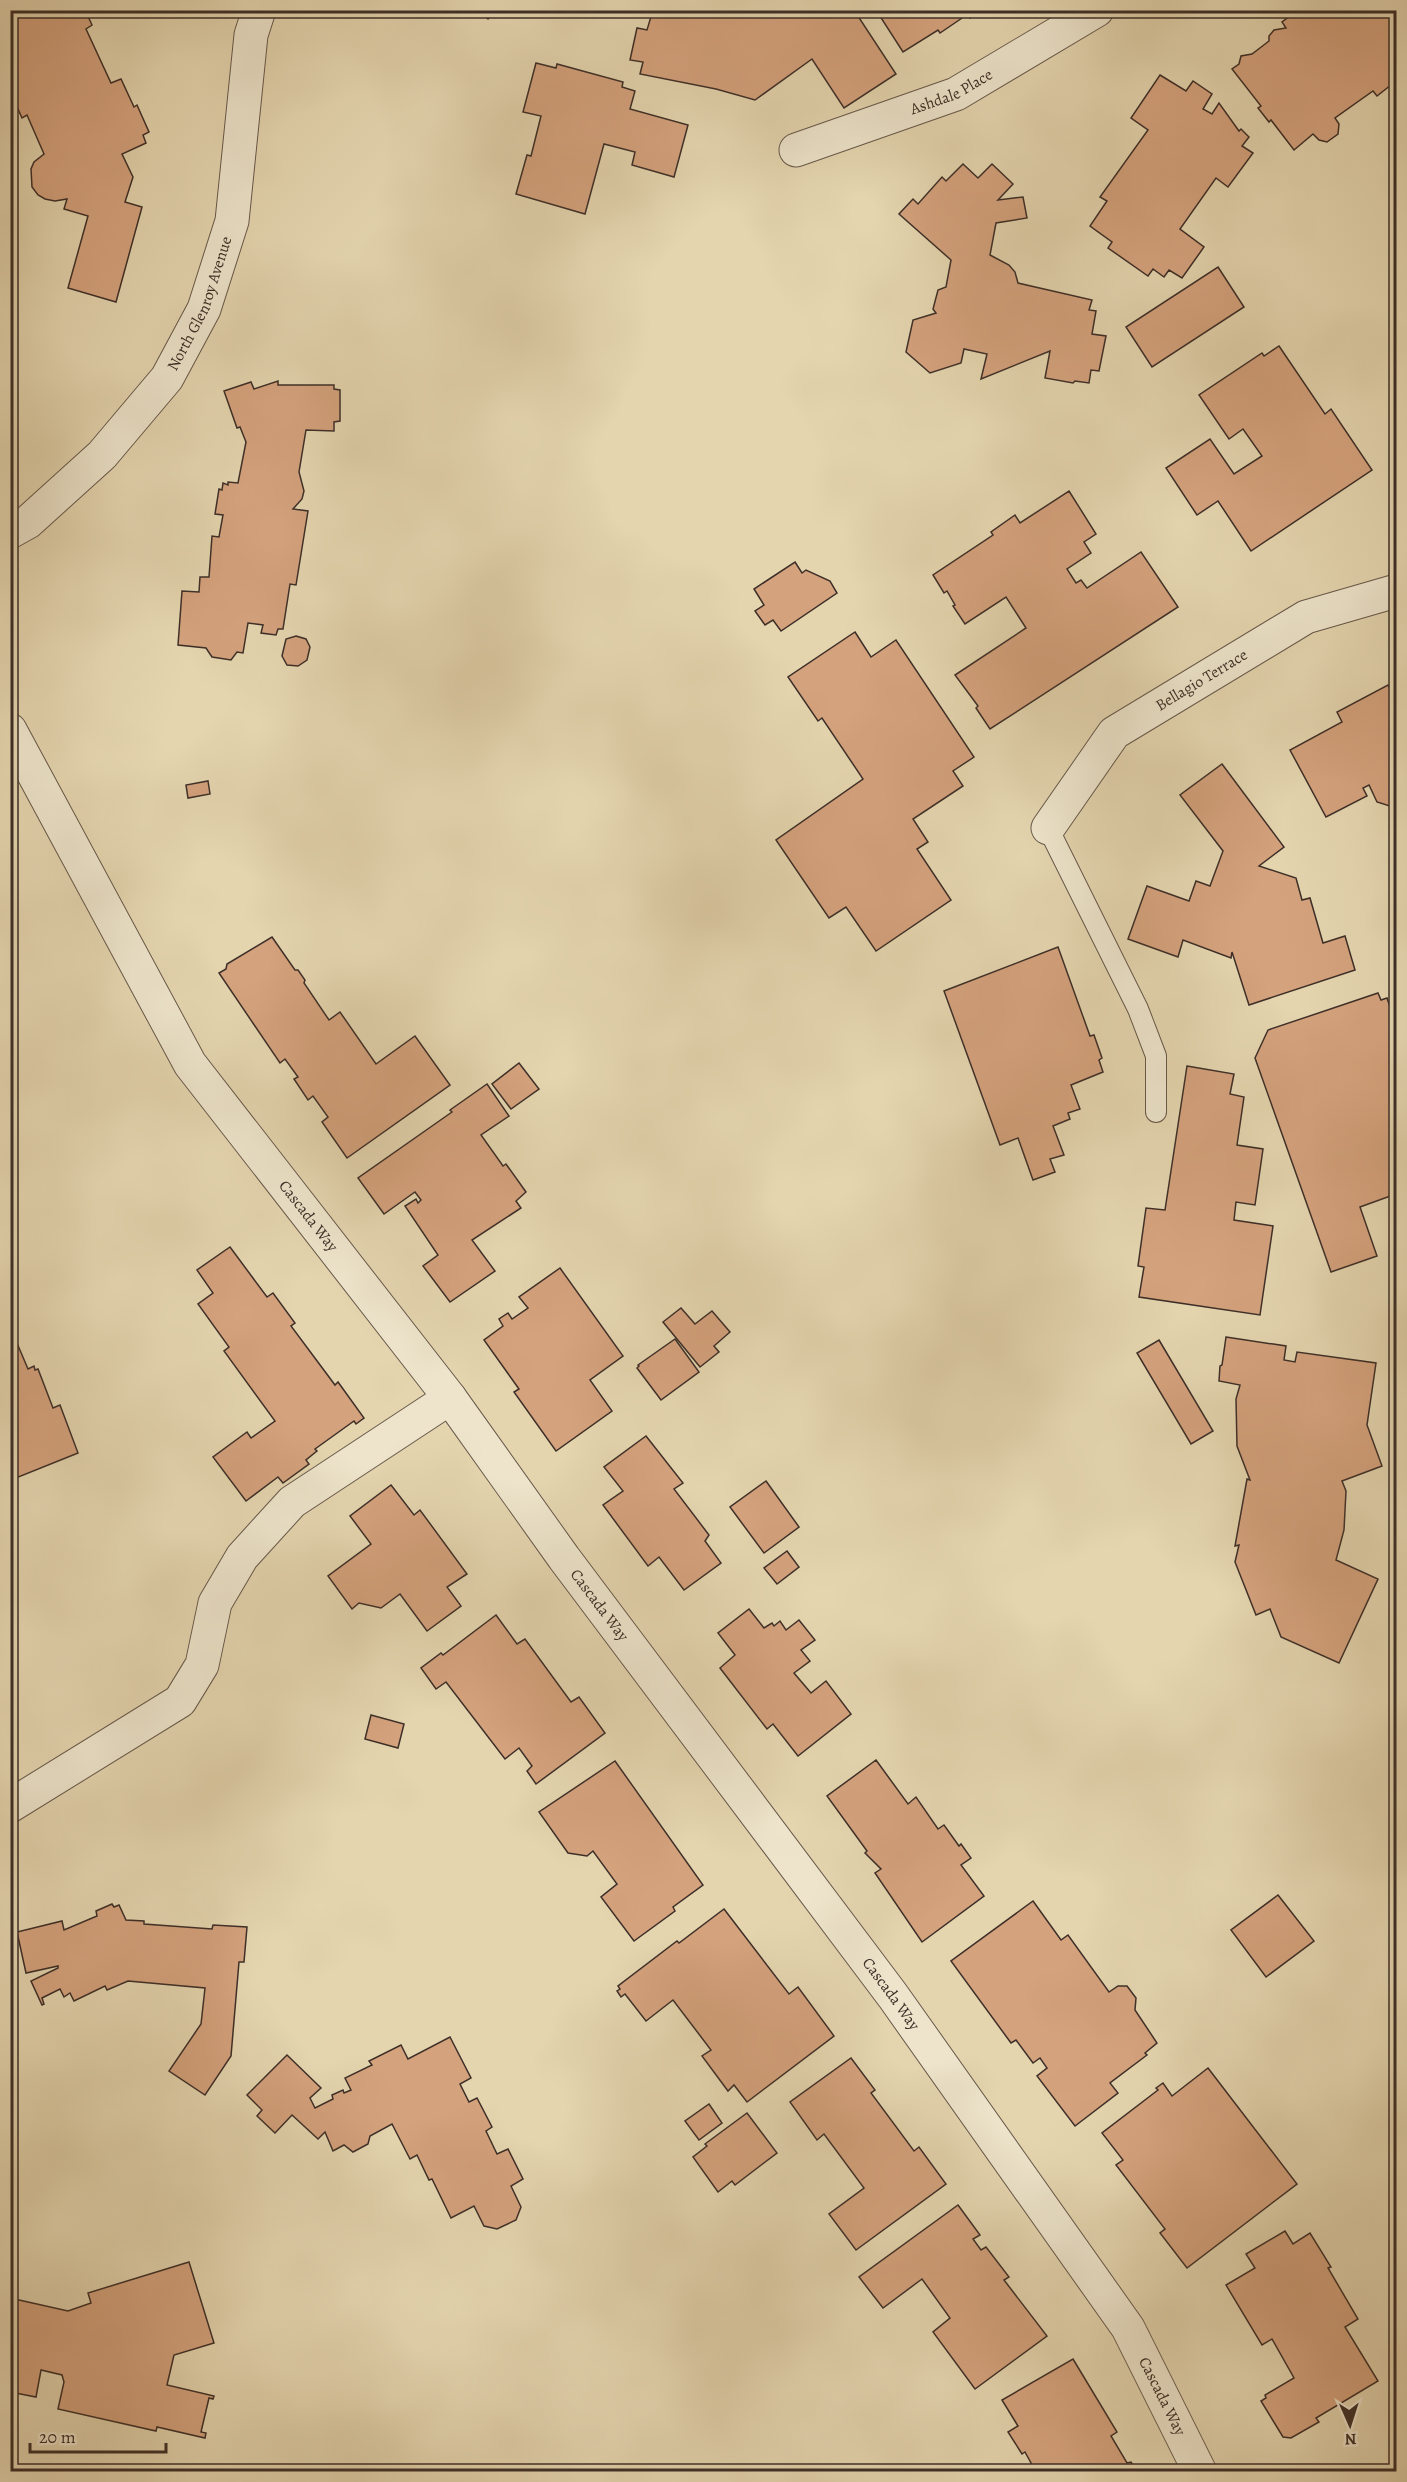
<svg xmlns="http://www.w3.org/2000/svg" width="1407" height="2482" viewBox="0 0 1407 2482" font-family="Alegreya,serif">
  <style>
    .building { fill: #d4a27d; stroke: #3d2f28; stroke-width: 1.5 }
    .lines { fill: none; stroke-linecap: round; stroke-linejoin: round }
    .lane-casing { stroke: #67584a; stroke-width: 22 }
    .street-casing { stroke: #67584a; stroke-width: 35 }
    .lane { stroke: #ede4cb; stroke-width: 20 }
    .street { stroke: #ede4cb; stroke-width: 33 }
    .labels { text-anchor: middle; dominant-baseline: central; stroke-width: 4.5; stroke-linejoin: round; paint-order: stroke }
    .street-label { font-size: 16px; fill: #3d2f28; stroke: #ede4cb }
  </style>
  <rect width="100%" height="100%" fill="#e4d5af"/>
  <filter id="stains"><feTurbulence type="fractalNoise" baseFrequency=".00333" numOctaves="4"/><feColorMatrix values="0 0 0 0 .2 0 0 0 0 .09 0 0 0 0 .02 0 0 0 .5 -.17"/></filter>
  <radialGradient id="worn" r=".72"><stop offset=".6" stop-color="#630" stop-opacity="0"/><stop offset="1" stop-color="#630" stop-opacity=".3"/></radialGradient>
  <g class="building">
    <path d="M 10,10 L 85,10 L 92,25 L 86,29 L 111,83 L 121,79 L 134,107 L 137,105 L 149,132 L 143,135 L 146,143 L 122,154 L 133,177 L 125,202 L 142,207 L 116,302 L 68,288 L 88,216 L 64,209 L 67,199 L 55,201 L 45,199 L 38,195 L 32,187 L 31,169 L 34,162 L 44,154 L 27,115 L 22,118 L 10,91 Z"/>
    <path d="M 479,10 L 496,10 L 488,19 Z"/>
    <path d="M 653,10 L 854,10 L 896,74 L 844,108 L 812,59 L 755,100 L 716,89 L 640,74 L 643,62 L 630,60 L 637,28 L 647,30 Z"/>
    <path d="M 876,10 L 981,10 L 970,18 L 968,14 L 940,33 L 938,30 L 903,52 Z"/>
    <path d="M 1298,10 L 1395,10 L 1396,72 L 1394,74 L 1396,81 L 1377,96 L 1373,91 L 1335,118 L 1339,124 L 1338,134 L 1327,142 L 1319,140 L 1313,134 L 1294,150 L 1271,120 L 1269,122 L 1258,108 L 1261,106 L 1232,69 L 1239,64 L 1241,56 L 1252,54 L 1269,41 L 1269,36 L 1274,30 L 1286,28 L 1282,22 Z"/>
    <path d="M 536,63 L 556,68 L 557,64 L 623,82 L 622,87 L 635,91 L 630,109 L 688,125 L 674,177 L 632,165 L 635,152 L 604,144 L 585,214 L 516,194 L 527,155 L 531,156 L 541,116 L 523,112 Z"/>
    <path d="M 1160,75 L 1186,91 L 1193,81 L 1212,94 L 1203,109 L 1212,114 L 1219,103 L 1239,131 L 1241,129 L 1249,137 L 1242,146 L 1253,153 L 1228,187 L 1216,178 L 1180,229 L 1204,247 L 1182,278 L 1169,270 L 1164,277 L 1153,269 L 1148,276 L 1108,248 L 1112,242 L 1090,226 L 1107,201 L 1100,197 L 1148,130 L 1131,118 Z"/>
    <path d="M 963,164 L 978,178 L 992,164 L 1013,184 L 998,200 L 1023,197 L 1027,218 L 996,223 L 990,255 L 1009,265 L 1015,272 L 1018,283 L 1092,300 L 1089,310 L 1096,311 L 1092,334 L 1106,336 L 1099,371 L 1091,370 L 1089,383 L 1075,381 L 1073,383 L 1045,378 L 1050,351 L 981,379 L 987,354 L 964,349 L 961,363 L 930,373 L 906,352 L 913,320 L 936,313 L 933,309 L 938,290 L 946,287 L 951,260 L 899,214 L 913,199 L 918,204 L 942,177 L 946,181 Z"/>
    <path d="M 1218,267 L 1244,307 L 1152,367 L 1126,327 Z"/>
    <path d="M 1279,346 L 1325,414 L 1331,409 L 1372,470 L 1251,551 L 1218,501 L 1197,515 L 1166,468 L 1210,439 L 1234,474 L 1262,456 L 1243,429 L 1229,439 L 1199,395 L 1262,353 L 1264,356 Z"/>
    <path d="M 1391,359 L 1396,359 L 1396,370 L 1390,369 Z"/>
    <path d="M 278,381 L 278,385 L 334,385 L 334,389 L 340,390 L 340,421 L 334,422 L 334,431 L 306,430 L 299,472 L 304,491 L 302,499 L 293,509 L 308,511 L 296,585 L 290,584 L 283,629 L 278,629 L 276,635 L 261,633 L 263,625 L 248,623 L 243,653 L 237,652 L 231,660 L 212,657 L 206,648 L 178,645 L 182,591 L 199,592 L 200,577 L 209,577 L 212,536 L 219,537 L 223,515 L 215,514 L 219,489 L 222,490 L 223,483 L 228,485 L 228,482 L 238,483 L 246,442 L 240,427 L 237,428 L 224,391 L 251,382 L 254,389 Z"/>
    <path d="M 1069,491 L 1096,534 L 1084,542 L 1091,553 L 1067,569 L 1076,583 L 1081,580 L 1087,588 L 1141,552 L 1178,607 L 990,729 L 976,708 L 978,706 L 955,675 L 1026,628 L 1006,597 L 965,624 L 953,606 L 955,605 L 947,591 L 944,593 L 933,575 L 993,535 L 991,532 L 1015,515 L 1020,523 Z"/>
    <path d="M 795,562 L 802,573 L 806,570 L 830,581 L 837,593 L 781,631 L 773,620 L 765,625 L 755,611 L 764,605 L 754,589 Z"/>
    <path d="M 855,632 L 871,657 L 896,640 L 974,757 L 953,771 L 963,786 L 913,819 L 928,842 L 917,849 L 951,900 L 876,951 L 846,907 L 829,918 L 776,840 L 863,779 L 822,718 L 818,721 L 788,677 Z"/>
    <path d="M 296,636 L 306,639 L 310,647 L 307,660 L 298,666 L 287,665 L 282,656 L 286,639 Z"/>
    <path d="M 1388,685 L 1396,701 L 1396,808 L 1377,802 L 1369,785 L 1363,788 L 1367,796 L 1326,817 L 1290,750 L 1342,722 L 1337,712 Z"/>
    <path d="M 1222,764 L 1284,847 L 1259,866 L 1296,878 L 1302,900 L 1310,898 L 1323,943 L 1345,936 L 1355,970 L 1249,1005 L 1232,952 L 1231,958 L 1183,940 L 1178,957 L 1128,939 L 1147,886 L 1189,901 L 1196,881 L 1210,886 L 1223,851 L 1180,795 Z"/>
    <path d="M 208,781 L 210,794 L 188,798 L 186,785 Z"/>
    <path d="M 272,937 L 295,970 L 298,970 L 305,980 L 304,983 L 329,1020 L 340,1012 L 376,1064 L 415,1036 L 450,1085 L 347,1158 L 322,1122 L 328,1117 L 313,1096 L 308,1100 L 294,1079 L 298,1077 L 285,1059 L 280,1063 L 219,973 L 226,969 L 227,964 Z"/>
    <path d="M 1058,947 L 1090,1036 L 1094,1035 L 1102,1058 L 1099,1060 L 1103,1072 L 1071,1085 L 1080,1109 L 1068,1113 L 1070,1119 L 1053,1126 L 1064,1155 L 1050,1159 L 1055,1172 L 1033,1180 L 1018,1138 L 1000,1145 L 944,991 Z"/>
    <path d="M 1378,993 L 1381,1000 L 1387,998 L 1396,1024 L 1396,1194 L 1360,1207 L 1377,1256 L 1331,1272 L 1255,1058 L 1268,1030 Z"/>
    <path d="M 519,1063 L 539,1089 L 511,1109 L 492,1084 Z"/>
    <path d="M 1187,1066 L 1234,1074 L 1230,1094 L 1244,1097 L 1237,1145 L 1263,1149 L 1255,1205 L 1236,1202 L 1234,1220 L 1273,1226 L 1260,1315 L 1139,1297 L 1144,1267 L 1138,1266 L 1146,1208 L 1165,1210 Z"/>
    <path d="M 487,1084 L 509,1116 L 481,1135 L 503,1166 L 506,1164 L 526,1192 L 516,1201 L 521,1208 L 472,1240 L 495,1271 L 450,1302 L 423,1266 L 438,1255 L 405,1206 L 416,1199 L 418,1203 L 421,1200 L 415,1192 L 384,1214 L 358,1178 L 452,1112 L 450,1110 Z"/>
    <path d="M 230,1247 L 267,1297 L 273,1293 L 295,1323 L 291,1326 L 335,1385 L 338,1382 L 364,1418 L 356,1424 L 354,1421 L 315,1449 L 317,1451 L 306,1460 L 309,1464 L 283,1483 L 278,1477 L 246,1501 L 213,1457 L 247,1432 L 251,1438 L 275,1421 L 224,1351 L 229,1347 L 198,1304 L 213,1293 L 197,1270 Z"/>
    <path d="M 560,1268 L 623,1356 L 590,1380 L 612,1411 L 556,1451 L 514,1392 L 519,1389 L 484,1340 L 503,1326 L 499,1319 L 508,1313 L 512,1319 L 528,1308 L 519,1297 Z"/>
    <path d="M 681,1308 L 695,1324 L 712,1311 L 730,1332 L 714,1346 L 719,1352 L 700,1367 L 663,1322 Z"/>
    <path d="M 10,1326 L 17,1329 L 14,1336 L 28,1369 L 34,1366 L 35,1370 L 38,1369 L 53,1408 L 60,1405 L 78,1453 L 11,1480 Z"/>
    <path d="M 1226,1337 L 1286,1346 L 1284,1360 L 1295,1362 L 1297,1352 L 1376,1363 L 1367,1425 L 1382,1466 L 1342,1481 L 1346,1491 L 1344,1530 L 1336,1560 L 1378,1579 L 1339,1663 L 1281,1637 L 1270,1609 L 1256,1615 L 1235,1562 L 1239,1545 L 1235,1546 L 1247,1479 L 1250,1480 L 1237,1446 L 1236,1399 L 1240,1385 L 1219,1381 L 1220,1366 L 1222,1365 Z"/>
    <path d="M 675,1339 L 699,1372 L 661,1400 L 637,1368 L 639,1366 L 638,1365 Z"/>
    <path d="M 1159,1340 L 1213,1431 L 1191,1444 L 1137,1353 Z"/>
    <path d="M 646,1436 L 683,1483 L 674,1489 L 709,1535 L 705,1541 L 721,1563 L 684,1590 L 659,1557 L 648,1566 L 603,1505 L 623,1491 L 604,1467 Z"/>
    <path d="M 766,1481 L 799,1527 L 764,1553 L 730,1507 Z"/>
    <path d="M 391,1485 L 414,1515 L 420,1510 L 467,1574 L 447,1587 L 461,1606 L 427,1631 L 400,1594 L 381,1608 L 359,1603 L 352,1609 L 328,1576 L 371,1544 L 350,1516 Z"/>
    <path d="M 787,1551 L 799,1567 L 777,1584 L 764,1568 Z"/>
    <path d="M 749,1609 L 764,1628 L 772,1623 L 774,1626 L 780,1621 L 786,1630 L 799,1620 L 815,1640 L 801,1650 L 810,1661 L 794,1673 L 811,1693 L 826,1681 L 851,1714 L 798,1756 L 773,1724 L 767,1729 L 720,1668 L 735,1655 L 718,1633 Z"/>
    <path d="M 496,1615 L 517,1644 L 525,1639 L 571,1702 L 579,1697 L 605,1733 L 536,1784 L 527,1771 L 532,1766 L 519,1748 L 505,1759 L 446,1682 L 436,1689 L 421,1668 L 441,1653 L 443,1655 Z"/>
    <path d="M 371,1715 L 404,1724 L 398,1748 L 365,1739 Z"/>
    <path d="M 876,1760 L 908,1804 L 916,1797 L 938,1829 L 944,1825 L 959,1846 L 961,1844 L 971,1858 L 961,1865 L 984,1896 L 922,1942 L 875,1873 L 881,1869 L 865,1853 L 867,1851 L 827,1796 Z"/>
    <path d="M 615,1761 L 703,1885 L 673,1907 L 675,1911 L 634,1941 L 601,1897 L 617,1884 L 593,1851 L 587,1856 L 568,1853 L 539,1812 Z"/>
    <path d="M 1278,1895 L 1314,1941 L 1266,1977 L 1231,1930 Z"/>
    <path d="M 1033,1901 L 1061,1940 L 1068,1935 L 1109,1992 L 1118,1986 L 1127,1986 L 1136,1998 L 1135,2010 L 1157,2043 L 1145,2053 L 1147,2055 L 1110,2083 L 1118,2093 L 1075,2126 L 1037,2076 L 1047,2068 L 1040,2058 L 1033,2063 L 1016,2040 L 1011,2043 L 951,1961 Z"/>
    <path d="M 112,1904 L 114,1907 L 119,1905 L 126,1920 L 144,1921 L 144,1924 L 212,1929 L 213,1925 L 247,1927 L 244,1962 L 239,1962 L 231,2056 L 205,2095 L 169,2071 L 201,2024 L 205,1988 L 128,1981 L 107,1990 L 105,1986 L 74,2001 L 70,1993 L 64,1997 L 60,1989 L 42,1998 L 44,2004 L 42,2005 L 31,1981 L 58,1968 L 58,1966 L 26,1973 L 17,1932 L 62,1921 L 64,1930 L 97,1916 L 96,1911 Z"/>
    <path d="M 724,1909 L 789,1994 L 798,1987 L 834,2036 L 747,2102 L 734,2085 L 728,2091 L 702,2056 L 711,2050 L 673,2000 L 646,2021 L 625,1994 L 621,1997 L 617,1991 L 620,1989 L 618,1986 L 677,1941 L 679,1943 Z"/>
    <path d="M 450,2037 L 471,2078 L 460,2084 L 469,2102 L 477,2098 L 492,2127 L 486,2131 L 497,2154 L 508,2149 L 523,2179 L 511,2186 L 521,2207 L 516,2220 L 497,2229 L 484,2226 L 474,2206 L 451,2218 L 432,2179 L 429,2180 L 417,2155 L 410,2159 L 392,2124 L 370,2136 L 368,2144 L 353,2152 L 344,2145 L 333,2151 L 325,2132 L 318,2139 L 292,2115 L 275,2133 L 257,2116 L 262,2110 L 247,2095 L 287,2055 L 321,2088 L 310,2098 L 315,2108 L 333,2099 L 332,2095 L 343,2090 L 344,2093 L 351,2090 L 345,2078 L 372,2065 L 369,2061 L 401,2045 L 408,2059 Z"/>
    <path d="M 851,2058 L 875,2090 L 871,2093 L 914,2151 L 919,2147 L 946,2184 L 856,2250 L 829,2214 L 864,2188 L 824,2134 L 817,2140 L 790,2102 Z"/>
    <path d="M 1208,2068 L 1297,2184 L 1187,2268 L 1160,2233 L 1165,2229 L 1116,2165 L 1123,2160 L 1102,2133 L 1158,2090 L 1156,2088 L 1163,2083 L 1172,2096 Z"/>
    <path d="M 709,2104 L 722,2123 L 699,2140 L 685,2121 Z"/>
    <path d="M 747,2113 L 777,2153 L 735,2185 L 732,2181 L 718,2192 L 693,2157 L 707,2146 L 705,2144 Z"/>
    <path d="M 958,2205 L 980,2235 L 973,2239 L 981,2250 L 986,2247 L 1009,2277 L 1004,2280 L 1047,2336 L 975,2389 L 933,2332 L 950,2318 L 922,2279 L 883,2308 L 859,2277 Z"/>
    <path d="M 1285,2231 L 1293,2244 L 1310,2233 L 1331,2267 L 1328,2268 L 1358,2319 L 1345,2327 L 1378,2381 L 1316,2418 L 1319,2422 L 1291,2438 L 1283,2437 L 1261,2401 L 1266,2398 L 1265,2395 L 1294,2378 L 1272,2339 L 1262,2345 L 1226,2285 L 1255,2268 L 1246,2254 Z"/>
    <path d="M 189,2262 L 214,2343 L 174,2355 L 167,2385 L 214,2396 L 213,2399 L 209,2398 L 201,2432 L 206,2433 L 205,2438 L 157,2427 L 156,2431 L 58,2409 L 64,2382 L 62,2375 L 41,2370 L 36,2397 L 10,2392 L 10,2298 L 68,2311 L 91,2303 L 88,2293 Z"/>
    <path d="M 1073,2359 L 1117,2432 L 1111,2436 L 1127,2463 L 1131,2462 L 1137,2472 L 1036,2472 L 1025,2452 L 1022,2454 L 1008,2432 L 1018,2426 L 1002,2400 Z"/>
  </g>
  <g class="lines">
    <g class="lane-casing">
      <path id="lane" d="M 1048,828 L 1138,1009 L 1156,1056 L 1156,1112"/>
    </g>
    <g class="street-casing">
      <g id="street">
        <path id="s1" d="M 796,150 L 956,94 L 1097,10"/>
        <path id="s2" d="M 10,532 L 28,522 L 102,455 L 167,378 L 204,309 L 232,221 L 251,35 L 259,10"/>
        <path id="s3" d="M 10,730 L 190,1064 L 450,1398 L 564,1558 L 893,1996 L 1128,2328 L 1200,2472"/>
        <path id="s4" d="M 1048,828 L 1114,733 L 1306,617 L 1396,591"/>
        <path d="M 10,1806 L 180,1701 L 202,1665 L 215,1603 L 242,1557 L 292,1502 L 450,1398"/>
      </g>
    </g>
    <use href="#lane" class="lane"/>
    <use href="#street" class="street"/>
  </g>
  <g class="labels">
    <g class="street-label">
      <text stroke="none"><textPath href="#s1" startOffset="166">Ashdale Place</textPath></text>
      <text stroke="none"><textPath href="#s2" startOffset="303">North Glenroy Avenue</textPath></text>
      <text stroke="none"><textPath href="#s4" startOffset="218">Bellagio Terrace</textPath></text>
      <text stroke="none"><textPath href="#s3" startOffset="572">Cascada Way</textPath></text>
      <text stroke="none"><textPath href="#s3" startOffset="1058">Cascada Way</textPath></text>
      <text stroke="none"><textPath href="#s3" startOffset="1544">Cascada Way</textPath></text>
      <text stroke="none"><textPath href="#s3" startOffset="2030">Cascada Way</textPath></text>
    </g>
  </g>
  <rect width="1407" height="2482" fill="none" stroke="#e4d5af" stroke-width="36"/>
  <rect x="12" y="12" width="1383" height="2458" fill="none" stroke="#3d2f28" stroke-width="3"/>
  <rect x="18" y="18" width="1371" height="2446" fill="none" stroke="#3d2f28" stroke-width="1.5"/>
  <g transform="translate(1350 2425) rotate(177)" stroke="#ede4cb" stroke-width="4.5" paint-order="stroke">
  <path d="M0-4.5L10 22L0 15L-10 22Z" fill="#3d2f28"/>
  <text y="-9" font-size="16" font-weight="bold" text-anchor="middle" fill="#3d2f28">N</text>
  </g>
  <path d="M30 2443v9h136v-9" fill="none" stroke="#3d2f28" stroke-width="3"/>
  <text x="39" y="2443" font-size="18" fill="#3d2f28" stroke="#ede4cb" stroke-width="4.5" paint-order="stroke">20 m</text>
  <rect width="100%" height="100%" filter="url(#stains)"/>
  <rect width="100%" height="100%" fill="url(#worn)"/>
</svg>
